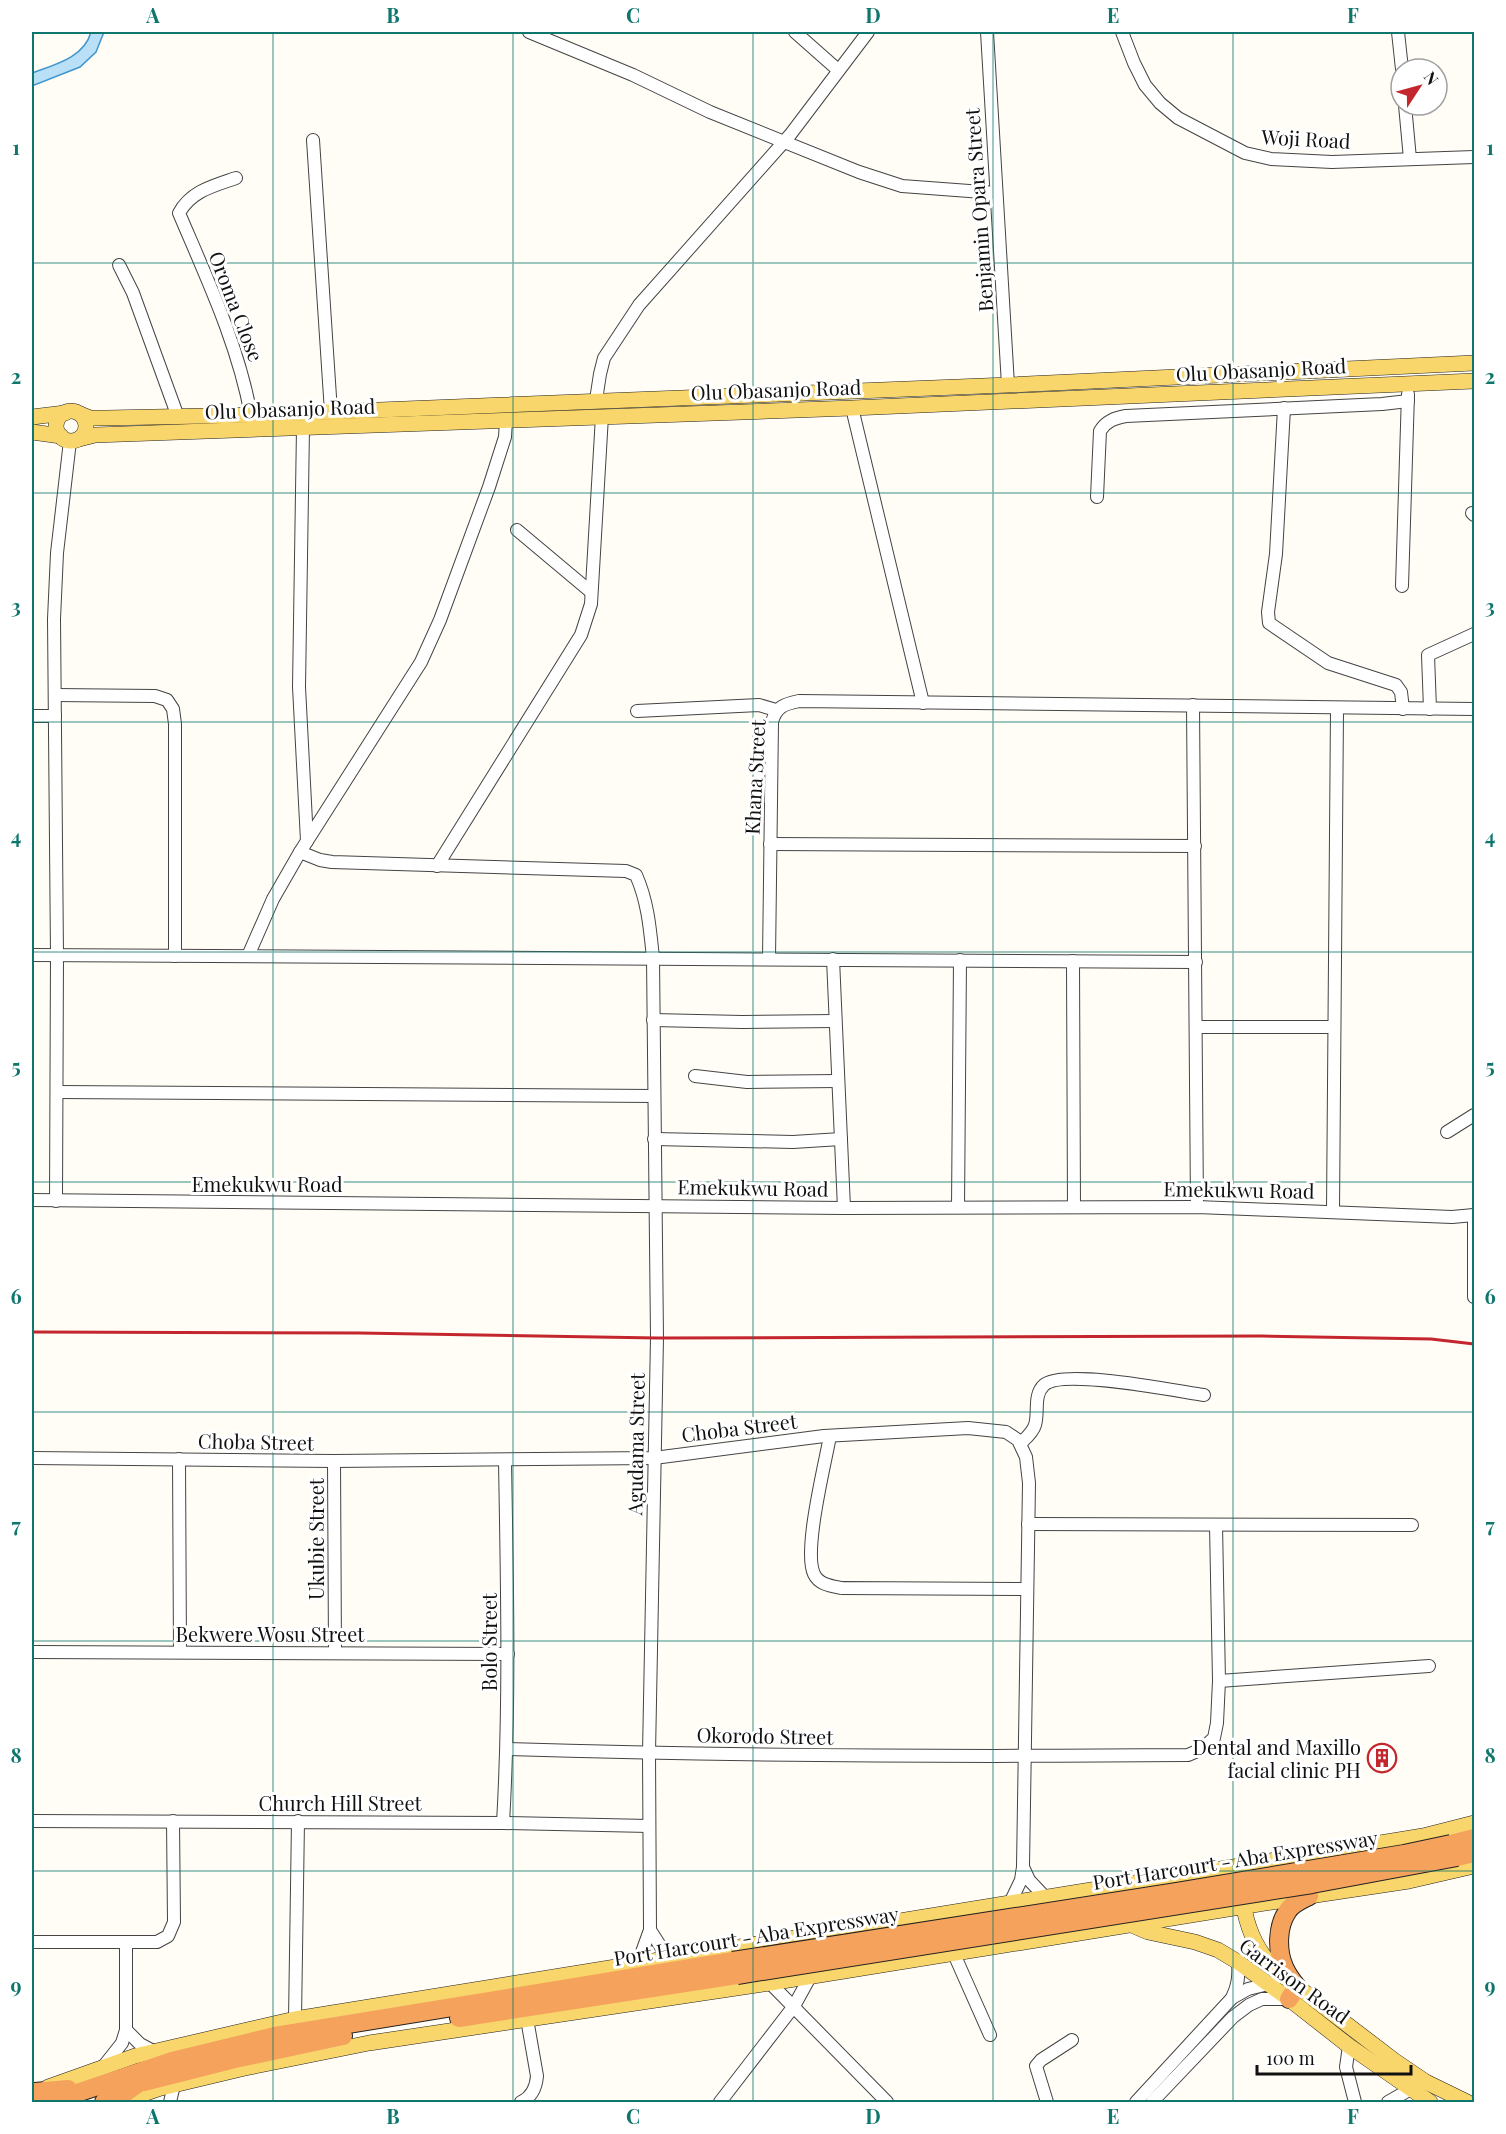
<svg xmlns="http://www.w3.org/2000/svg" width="1506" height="2134" viewBox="0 0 1506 2134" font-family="'Playfair Display',serif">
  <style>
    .water { fill: #b9e0f7; stroke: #3f96cf; stroke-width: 1.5 }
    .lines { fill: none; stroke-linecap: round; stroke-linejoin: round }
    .minor-casing { stroke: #444; stroke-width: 14 }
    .major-casing { stroke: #222; stroke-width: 16 }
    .highway-casing { stroke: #222; stroke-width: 20 }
    .minor { stroke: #fff; stroke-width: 12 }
    .major { stroke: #f9d66b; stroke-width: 15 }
    .highway { stroke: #f5a25d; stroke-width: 18 }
    .rail { stroke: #c4262e; stroke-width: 3 }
    .highway-bridge-casing { stroke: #222; stroke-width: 20; stroke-linecap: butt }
    .highway-bridge { stroke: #f5a25d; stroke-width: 18 }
    .grid { fill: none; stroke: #0f766e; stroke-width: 1.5; stroke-opacity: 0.55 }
    .labels { text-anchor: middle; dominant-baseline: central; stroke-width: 6; stroke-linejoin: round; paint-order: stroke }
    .street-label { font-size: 20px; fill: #111; stroke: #fff }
    .poi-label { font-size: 20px; fill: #111; stroke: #fff; text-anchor: end }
    .neatline { fill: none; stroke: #0f766e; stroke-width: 2 }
    .grid-label { font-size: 20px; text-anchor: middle; font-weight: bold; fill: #0f766e }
  </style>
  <rect width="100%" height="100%" fill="#fffdf5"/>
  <path class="water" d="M 91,32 L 104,32 L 96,52 L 80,67 L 32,86 L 32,73 C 54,65 84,58 91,32 Z"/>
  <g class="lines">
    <g class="minor-casing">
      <g id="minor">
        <path d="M 529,32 L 633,75 L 710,112 L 859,172 L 902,186 L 996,193"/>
        <path d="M 795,32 L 838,70"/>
        <path d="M 987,32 L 1008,385"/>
        <path d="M 1122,32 L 1134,63 L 1145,85 L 1160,103 L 1178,118 L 1245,153 L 1271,159 L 1332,162 L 1474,157"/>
        <path d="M 1398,32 L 1402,69"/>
        <path d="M 1405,105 L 1410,159"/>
        <path d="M 313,140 L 331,412"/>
        <path d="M 236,178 C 213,186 191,191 179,213 C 207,279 238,344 251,415"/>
        <path d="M 119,265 L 133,293 L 178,417"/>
        <path d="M 596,400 L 600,374 L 604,358 L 639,305 L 790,135 L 868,32"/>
        <path d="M 852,408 L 923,703"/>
        <path d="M 1284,408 L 1276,554 L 1268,612 L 1269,623 L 1328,663 L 1396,685 L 1401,692 L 1403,709"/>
        <path d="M 303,428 L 299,687 L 307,841"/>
        <path d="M 1097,497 L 1100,431 C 1106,421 1115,418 1126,416 L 1382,404 L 1408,401"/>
        <path d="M 1472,513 L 1474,515"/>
        <path d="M 517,530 L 591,592"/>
        <path d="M 1402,586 L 1408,394"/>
        <path d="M 55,695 L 155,696 L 167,700 L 173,709 L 175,724 L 175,956"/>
        <path d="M 1193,705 L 1197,1207"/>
        <path d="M 1430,709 L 1428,655 L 1474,634"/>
        <path d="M 637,711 L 759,705 L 776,710"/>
        <path d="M 32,716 L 55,716"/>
        <path d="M 770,844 L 1195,846"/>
        <path d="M 300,852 L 320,860 L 332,862 L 626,871 L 636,875 C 648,902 650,929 653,958 L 657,1338 L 649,1753 L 650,1930 L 638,1963"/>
        <path d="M 437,866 L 581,635 L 591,604 L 602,416"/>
        <path d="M 32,955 L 1196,962"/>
        <path d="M 248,956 L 273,899 L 300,852 L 421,662 L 440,620 L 489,487 L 505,437 L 506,420"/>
        <path d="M 769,959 L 772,722 C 776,707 784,704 799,701 L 1474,709"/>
        <path d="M 833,959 L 844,1208"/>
        <path d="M 1073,961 L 1074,1207"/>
        <path d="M 653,1020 L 742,1022 L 835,1021"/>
        <path d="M 1196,1027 L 1334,1027"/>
        <path d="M 695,1076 L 747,1082 L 838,1081"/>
        <path d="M 57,1092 L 654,1096"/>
        <path d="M 1447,1132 L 1474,1115"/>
        <path d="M 654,1139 L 793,1142 L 841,1139"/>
        <path d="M 32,1200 L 844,1208 L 1197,1207 L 1452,1217 L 1474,1215"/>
        <path d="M 56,1201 L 57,955 L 54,619 L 57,553 L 70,441"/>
        <path d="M 958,1207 L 960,960"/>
        <path d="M 1333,1211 L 1337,709"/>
        <path d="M 1474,1215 L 1474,1297"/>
        <path d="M 830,1436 C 825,1464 803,1551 814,1574 C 819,1585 832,1586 842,1588 L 1027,1589"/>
        <path d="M 1021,1443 C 1026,1438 1033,1432 1035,1425 C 1039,1413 1033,1395 1044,1385 C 1063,1368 1176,1391 1204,1395"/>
        <path d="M 32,1458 L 334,1461 L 654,1458 L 824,1436 L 968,1428 L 1006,1432 L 1018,1440 L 1026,1457 L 1029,1483 L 1023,1867 L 1021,1880 L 1010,1903"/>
        <path d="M 179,1459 L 180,1652"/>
        <path d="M 334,1461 L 335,1653"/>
        <path d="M 1028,1524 L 1412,1525"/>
        <path d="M 32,1652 L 508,1654"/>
        <path d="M 1219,1681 L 1429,1666"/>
        <path d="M 507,1749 C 734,1756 961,1757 1188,1755 L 1202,1749 L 1214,1738 L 1217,1723 L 1219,1681 L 1216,1525"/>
        <path d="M 32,1821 L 503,1823 L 649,1826"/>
        <path d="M 503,1823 C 510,1702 507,1582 505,1461"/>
        <path d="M 1023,1867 L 1029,1880 L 1045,1897"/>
        <path d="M 650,1930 L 668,1958"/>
        <path d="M 32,1942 L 157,1942 L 168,1936 L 174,1922 L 173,1821"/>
        <path d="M 954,1954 L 990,2035"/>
        <path d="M 770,1983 L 887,2102"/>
        <path d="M 1232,1998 L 1248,1989 L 1272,1983"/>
        <path d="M 295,2019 L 298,1821"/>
        <path d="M 126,2030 L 140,2044 L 153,2051"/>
        <path d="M 1349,2046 L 1346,2067 L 1355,2102"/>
        <path d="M 103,2067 L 122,2043 L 126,2030 L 126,1942"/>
        <path d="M 170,2102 L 174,2085"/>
        <path d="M 521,2102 C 532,2097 536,2088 537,2076 L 527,2019"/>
        <path d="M 720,2102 L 794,2006 L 810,1977"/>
        <path d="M 1047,2102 L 1036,2066 L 1041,2060 L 1072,2040"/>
        <path d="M 1136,2102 L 1232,1998 C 1238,1986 1239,1976 1238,1962"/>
        <path d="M 1152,2102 L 1233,2017 L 1249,2005 L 1262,1999 L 1289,1999"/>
        <path d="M 1388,2102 L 1409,2090"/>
      </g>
    </g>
    <g class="major-casing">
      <g id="major">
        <circle cx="71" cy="426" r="15"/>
        <path d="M 80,414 L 90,418 L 106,418 L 251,415 L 1008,385 L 1474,363"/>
        <path d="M 32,417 L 65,413"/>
        <path d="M 32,432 L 61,436"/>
        <path d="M 79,439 L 95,435 L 852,408 L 1474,381"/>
        <path d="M 1242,1898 C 1247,1928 1254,1945 1273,1968 L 1395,2061 L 1426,2082 L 1467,2102"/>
        <path d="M 1134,1926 L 1148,1932 L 1195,1942 L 1218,1950 L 1238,1962 L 1289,1999 L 1349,2046 L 1430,2102"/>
        <path d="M 48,2087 L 135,2056 L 295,2019 L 1423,1836 L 1474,1823"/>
        <path d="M 120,2102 L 161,2088 L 245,2068 L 369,2043 L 770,1983 L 1309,1896 L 1409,1881 L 1474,1866"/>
      </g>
    </g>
    <g class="highway-casing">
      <g id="highway">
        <path d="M 1451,1844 L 1474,1838"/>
        <path d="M 1457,1857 L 1474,1853"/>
        <path d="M 1289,1999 L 1297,1987 C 1292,1981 1287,1974 1284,1967 C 1277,1951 1277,1927 1287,1912 C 1291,1904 1301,1900 1309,1896"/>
        <path d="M 459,2018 L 737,1975"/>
        <path d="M 144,2082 L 235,2059 L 343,2036"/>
        <path d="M 35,2092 L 68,2089"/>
        <path d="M 50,2102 L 172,2061 L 275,2036 L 733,1961"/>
        <path d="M 104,2102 L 122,2095 L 139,2083"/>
      </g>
    </g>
    <use href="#minor" class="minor"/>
    <use href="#major" class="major"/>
    <use href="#highway" class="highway"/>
    <path class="rail" d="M 32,1332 L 359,1333 L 657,1338 L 1261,1336 L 1431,1339 L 1474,1344"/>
    <g class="highway-bridge-casing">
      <g id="highway-bridge">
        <path d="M 733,1961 L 1177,1892 L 1404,1854 L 1451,1844"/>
        <path d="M 737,1975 L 1312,1884 L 1457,1857"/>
      </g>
    </g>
    <use href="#highway-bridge" class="highway-bridge"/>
  </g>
  <path class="grid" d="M 273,32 L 273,2102M 513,32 L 513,2102M 753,32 L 753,2102M 993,32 L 993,2102M 1233,32 L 1233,2102M 32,263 L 1474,263M 32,493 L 1474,493M 32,722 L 1474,722M 32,952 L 1474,952M 32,1182 L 1474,1182M 32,1412 L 1474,1412M 32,1641 L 1474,1641M 32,1871 L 1474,1871"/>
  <defs>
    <g id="building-ring" transform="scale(1.5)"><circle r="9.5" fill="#fff" stroke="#c4262e" stroke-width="1.5"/><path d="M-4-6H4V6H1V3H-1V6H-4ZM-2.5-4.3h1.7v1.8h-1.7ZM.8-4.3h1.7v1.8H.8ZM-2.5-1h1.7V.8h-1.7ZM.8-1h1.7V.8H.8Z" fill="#c4262e"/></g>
  </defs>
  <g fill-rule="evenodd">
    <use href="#building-ring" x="1382" y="1758"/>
  </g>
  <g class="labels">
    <g class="street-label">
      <text transform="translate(1306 138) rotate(3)">Woji Road</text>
      <text transform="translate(978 210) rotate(-94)">Benjamin Opara Street</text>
      <text transform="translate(237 306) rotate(69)">Oroma Close</text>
      <text transform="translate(1261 369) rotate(-3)">Olu Obasanjo Road</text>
      <text transform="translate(776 389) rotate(-2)">Olu Obasanjo Road</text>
      <text transform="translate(290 408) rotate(-2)">Olu Obasanjo Road</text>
      <text transform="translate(754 777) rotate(-87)">Khana Street</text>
      <text x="267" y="1183">Emekukwu Road</text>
      <text transform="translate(753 1187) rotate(1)">Emekukwu Road</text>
      <text transform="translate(1239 1189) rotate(1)">Emekukwu Road</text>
      <text transform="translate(739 1427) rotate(-7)">Choba Street</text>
      <text transform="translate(256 1441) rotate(1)">Choba Street</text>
      <text transform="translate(635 1444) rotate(-89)">Agudama Street</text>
      <text transform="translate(315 1539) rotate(-90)">Ukubie Street</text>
      <text x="270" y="1633">Bekwere Wosu Street</text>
      <text transform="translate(488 1642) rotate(-90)">Bolo Street</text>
      <text transform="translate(765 1735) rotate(1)">Okorodo Street</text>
      <text x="340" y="1802">Church Hill Street</text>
      <text transform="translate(1235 1859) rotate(-9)">Port Harcourt - Aba Expressway</text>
      <text transform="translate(756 1935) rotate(-9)">Port Harcourt - Aba Expressway</text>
      <text transform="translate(1295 1980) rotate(36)">Garrison Road</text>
    </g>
    <g class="poi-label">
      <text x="1361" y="1746">Dental and Maxillo<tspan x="1361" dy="23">facial clinic PH</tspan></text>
    </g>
  </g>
  <rect width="1506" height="2134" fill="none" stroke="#ffffff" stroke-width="66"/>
  <g transform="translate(1419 87) rotate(54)"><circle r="28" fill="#ffffff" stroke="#a0a0a0" stroke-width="1.5"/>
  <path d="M0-4.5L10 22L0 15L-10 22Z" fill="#c4262e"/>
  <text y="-9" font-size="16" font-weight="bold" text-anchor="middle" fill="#111111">N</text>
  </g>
  <path d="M1257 2065v9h154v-9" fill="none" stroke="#111111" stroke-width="3"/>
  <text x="1266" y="2065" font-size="18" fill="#111111" stroke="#ffffff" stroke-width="4.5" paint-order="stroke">100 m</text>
  <rect x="33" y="33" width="1440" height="2068" class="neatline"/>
  <g class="grid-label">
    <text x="153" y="23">A</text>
    <text x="393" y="23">B</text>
    <text x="633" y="23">C</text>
    <text x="873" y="23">D</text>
    <text x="1113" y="23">E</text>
    <text x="1353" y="23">F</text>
    <text x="16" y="155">1</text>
    <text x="1490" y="155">1</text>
    <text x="16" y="384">2</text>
    <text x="1490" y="384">2</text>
    <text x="16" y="614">3</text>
    <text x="1490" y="614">3</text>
    <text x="16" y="844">4</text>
    <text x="1490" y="844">4</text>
    <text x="16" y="1074">5</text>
    <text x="1490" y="1074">5</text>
    <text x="16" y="1304">6</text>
    <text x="1490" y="1304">6</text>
    <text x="16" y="1533">7</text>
    <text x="1490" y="1533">7</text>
    <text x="16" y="1763">8</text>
    <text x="1490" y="1763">8</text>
    <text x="16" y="1993">9</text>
    <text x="1490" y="1993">9</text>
    <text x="153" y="2124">A</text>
    <text x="393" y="2124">B</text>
    <text x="633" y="2124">C</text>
    <text x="873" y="2124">D</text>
    <text x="1113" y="2124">E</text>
    <text x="1353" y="2124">F</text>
  </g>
</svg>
